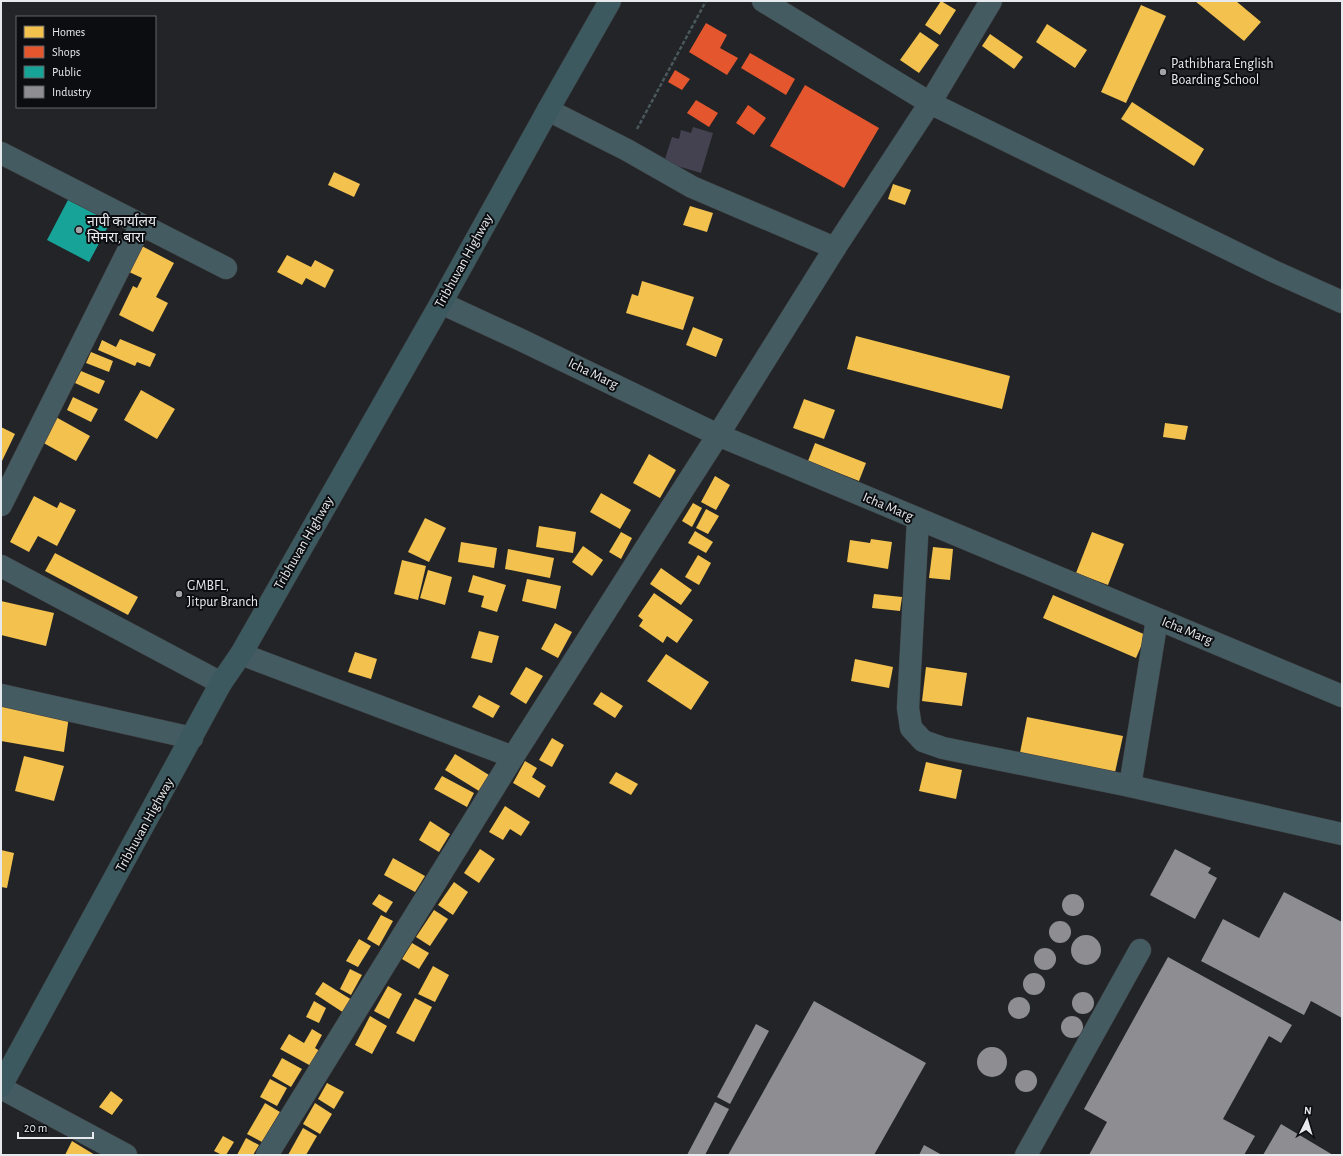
<svg xmlns="http://www.w3.org/2000/svg" width="1343" height="1156" viewBox="0 0 1343 1156" font-family="'Alegreya Sans','Noto Sans Devanagari',sans-serif">
  <style>
    .homes { fill: #f2c14e }
    .shops { fill: #e4572e }
    .public { fill: #17a398 }
    .industry { fill: #8d8d92 }
    .building { fill: #444251 }
    .lines { fill: none; stroke-linecap: round; stroke-linejoin: round }
    .minor-casing { stroke: #3e4042; stroke-width: 23 }
    .highway-casing { stroke: #3e4042; stroke-width: 23 }
    .path { stroke: #49585d; stroke-width: 2.5; stroke-dasharray: 4 2; stroke-linecap: butt }
    .minor { stroke: #455b62; stroke-width: 22 }
    .highway { stroke: #3c5960; stroke-width: 22 }
    .poi-dot { fill: #a2a5a8; stroke: #0b0d10; stroke-width: 1.5 }
    .labels { text-anchor: middle; dominant-baseline: central; stroke-width: 4; stroke-linejoin: round; paint-order: stroke }
    .poi-label { font-size: 14px; fill: #e7eaed; stroke: #0b0d10; text-anchor: start }
    .street-label { font-size: 14px; fill: #e7eaed; stroke: #0b0d10 }
  </style>
  <rect width="100%" height="100%" fill="#222427"/>
  <g class="homes">
    <path d="M 941,1 L 956,10 L 940,35 L 925,25 Z"/>
    <path d="M 1195,1 L 1236,1 L 1261,22 L 1244,41 Z"/>
    <path d="M 1141,5 L 1166,16 L 1126,103 L 1101,92 Z"/>
    <path d="M 1047,24 L 1087,50 L 1075,68 L 1036,42 Z"/>
    <path d="M 920,32 L 939,45 L 919,73 L 900,60 Z"/>
    <path d="M 990,34 L 1023,57 L 1014,69 L 982,46 Z"/>
    <path d="M 1132,102 L 1204,149 L 1194,166 L 1121,119 Z"/>
    <path d="M 334,172 L 360,184 L 354,197 L 328,185 Z"/>
    <path d="M 893,184 L 911,190 L 905,205 L 888,199 Z"/>
    <path d="M 690,206 L 713,213 L 707,232 L 683,225 Z"/>
    <path d="M 140,245 L 174,263 L 156,297 L 168,303 L 153,332 L 119,315 L 133,286 L 137,288 L 142,278 L 127,271 Z"/>
    <path d="M 287,255 L 311,267 L 315,260 L 334,270 L 325,288 L 306,278 L 302,285 L 277,272 Z"/>
    <path d="M 642,281 L 694,297 L 683,330 L 626,313 L 632,294 L 638,296 Z"/>
    <path d="M 693,327 L 723,339 L 716,357 L 686,345 Z"/>
    <path d="M 856,336 L 1010,376 L 1002,409 L 847,369 Z"/>
    <path d="M 120,339 L 156,354 L 150,367 L 137,362 L 135,366 L 98,350 L 102,340 L 116,347 Z"/>
    <path d="M 91,352 L 113,361 L 109,372 L 86,363 Z"/>
    <path d="M 81,371 L 105,381 L 99,394 L 75,383 Z"/>
    <path d="M 141,390 L 175,409 L 157,439 L 124,420 Z"/>
    <path d="M 73,397 L 98,409 L 91,422 L 67,410 Z"/>
    <path d="M 804,399 L 835,410 L 824,439 L 793,428 Z"/>
    <path d="M 54,416 L 90,436 L 76,461 L 40,441 Z"/>
    <path d="M 1165,423 L 1188,426 L 1185,440 L 1163,437 Z"/>
    <path d="M 1,427 L 15,434 L 1,463 Z"/>
    <path d="M 815,443 L 866,463 L 859,481 L 808,461 Z"/>
    <path d="M 649,454 L 676,470 L 660,498 L 633,483 Z"/>
    <path d="M 715,476 L 730,485 L 716,510 L 701,502 Z"/>
    <path d="M 601,493 L 631,510 L 620,529 L 590,512 Z"/>
    <path d="M 34,496 L 57,508 L 60,502 L 76,510 L 57,546 L 38,536 L 29,552 L 10,542 Z"/>
    <path d="M 693,503 L 702,508 L 692,527 L 682,521 Z"/>
    <path d="M 706,509 L 719,516 L 708,534 L 696,528 Z"/>
    <path d="M 425,518 L 446,528 L 429,562 L 408,552 Z"/>
    <path d="M 539,526 L 576,532 L 573,553 L 536,547 Z"/>
    <path d="M 695,531 L 713,542 L 706,553 L 688,543 Z"/>
    <path d="M 621,532 L 632,538 L 621,559 L 609,552 Z"/>
    <path d="M 1092,532 L 1124,544 L 1108,585 L 1076,573 Z"/>
    <path d="M 871,539 L 892,542 L 888,569 L 847,562 L 850,540 L 870,543 Z"/>
    <path d="M 461,542 L 497,548 L 494,568 L 458,562 Z"/>
    <path d="M 583,546 L 603,560 L 592,576 L 572,562 Z"/>
    <path d="M 933,547 L 953,549 L 950,580 L 929,578 Z"/>
    <path d="M 508,549 L 554,558 L 550,578 L 505,569 Z"/>
    <path d="M 55,553 L 138,597 L 128,615 L 45,571 Z"/>
    <path d="M 698,555 L 711,563 L 699,585 L 685,577 Z"/>
    <path d="M 402,560 L 426,566 L 418,600 L 394,594 Z"/>
    <path d="M 661,568 L 692,590 L 681,605 L 650,584 Z"/>
    <path d="M 428,570 L 452,577 L 445,605 L 420,598 Z"/>
    <path d="M 473,575 L 506,585 L 497,612 L 481,607 L 484,596 L 468,592 Z"/>
    <path d="M 527,579 L 561,586 L 556,609 L 522,601 Z"/>
    <path d="M 654,593 L 693,620 L 677,643 L 667,636 L 663,643 L 639,626 L 643,620 L 638,616 Z"/>
    <path d="M 874,594 L 902,597 L 900,611 L 872,608 Z"/>
    <path d="M 1053,595 L 1146,635 L 1136,658 L 1043,618 Z"/>
    <path d="M 1,601 L 54,613 L 46,646 L 1,635 Z"/>
    <path d="M 555,623 L 572,632 L 558,658 L 541,649 Z"/>
    <path d="M 479,631 L 499,636 L 492,663 L 471,658 Z"/>
    <path d="M 355,652 L 377,659 L 371,679 L 348,672 Z"/>
    <path d="M 666,654 L 709,682 L 691,710 L 647,681 Z"/>
    <path d="M 855,659 L 893,667 L 889,688 L 851,681 Z"/>
    <path d="M 526,667 L 543,676 L 526,704 L 510,694 Z"/>
    <path d="M 926,667 L 967,673 L 962,706 L 922,701 Z"/>
    <path d="M 601,692 L 623,706 L 615,718 L 593,704 Z"/>
    <path d="M 479,695 L 500,706 L 493,718 L 472,707 Z"/>
    <path d="M 1,705 L 69,716 L 64,752 L 1,741 Z"/>
    <path d="M 1027,717 L 1123,736 L 1114,777 L 1019,758 Z"/>
    <path d="M 552,738 L 564,745 L 552,767 L 539,760 Z"/>
    <path d="M 455,754 L 489,775 L 479,791 L 445,770 Z"/>
    <path d="M 24,756 L 64,766 L 54,801 L 15,791 Z"/>
    <path d="M 525,761 L 537,768 L 532,777 L 546,786 L 539,798 L 513,783 Z"/>
    <path d="M 926,762 L 962,770 L 956,799 L 919,791 Z"/>
    <path d="M 616,772 L 638,784 L 631,795 L 609,783 Z"/>
    <path d="M 442,776 L 474,793 L 467,807 L 434,789 Z"/>
    <path d="M 505,806 L 530,822 L 521,836 L 510,829 L 503,840 L 489,832 Z"/>
    <path d="M 430,821 L 450,834 L 439,852 L 419,840 Z"/>
    <path d="M 480,849 L 495,859 L 479,883 L 464,873 Z"/>
    <path d="M 1,850 L 14,853 L 7,888 L 1,887 Z"/>
    <path d="M 393,858 L 425,876 L 415,892 L 384,875 Z"/>
    <path d="M 454,882 L 468,892 L 453,915 L 438,905 Z"/>
    <path d="M 379,894 L 393,902 L 386,913 L 372,904 Z"/>
    <path d="M 434,910 L 448,919 L 430,946 L 416,937 Z"/>
    <path d="M 381,915 L 393,921 L 379,946 L 367,939 Z"/>
    <path d="M 359,939 L 371,946 L 358,967 L 346,961 Z"/>
    <path d="M 412,943 L 429,953 L 419,969 L 402,959 Z"/>
    <path d="M 433,966 L 449,975 L 435,1002 L 418,994 Z"/>
    <path d="M 350,969 L 362,975 L 351,995 L 340,989 Z"/>
    <path d="M 323,982 L 352,1000 L 344,1013 L 315,994 Z"/>
    <path d="M 388,986 L 402,994 L 389,1019 L 374,1011 Z"/>
    <path d="M 415,998 L 432,1007 L 414,1042 L 396,1033 Z"/>
    <path d="M 314,1001 L 326,1008 L 319,1023 L 306,1017 Z"/>
    <path d="M 370,1016 L 387,1026 L 372,1054 L 355,1045 Z"/>
    <path d="M 312,1029 L 322,1035 L 315,1048 L 320,1051 L 311,1066 L 280,1049 L 289,1034 L 304,1043 Z"/>
    <path d="M 282,1058 L 302,1069 L 291,1087 L 272,1076 Z"/>
    <path d="M 270,1079 L 287,1088 L 277,1106 L 260,1097 Z"/>
    <path d="M 327,1083 L 344,1092 L 334,1109 L 318,1099 Z"/>
    <path d="M 111,1091 L 123,1100 L 112,1115 L 99,1107 Z"/>
    <path d="M 265,1103 L 280,1112 L 262,1142 L 247,1134 Z"/>
    <path d="M 315,1103 L 332,1114 L 320,1134 L 303,1124 Z"/>
    <path d="M 303,1128 L 317,1136 L 306,1155 L 288,1155 Z"/>
    <path d="M 223,1136 L 234,1142 L 226,1155 L 222,1155 L 214,1151 Z"/>
    <path d="M 246,1138 L 259,1145 L 253,1155 L 237,1155 Z"/>
    <path d="M 72,1141 L 95,1155 L 65,1155 Z"/>
  </g>
  <g class="shops">
    <path d="M 706,23 L 727,35 L 720,48 L 738,58 L 727,75 L 689,52 Z"/>
    <path d="M 750,53 L 795,79 L 786,95 L 741,68 Z"/>
    <path d="M 675,70 L 690,79 L 682,90 L 668,82 Z"/>
    <path d="M 805,85 L 879,128 L 844,188 L 770,146 Z"/>
    <path d="M 696,100 L 718,113 L 709,127 L 687,113 Z"/>
    <path d="M 748,105 L 766,118 L 754,135 L 736,123 Z"/>
  </g>
  <path class="public" d="M 69,198 L 111,221 L 89,262 L 47,240 Z"/>
  <g class="industry">
    <path d="M 1175,849 L 1211,868 L 1208,873 L 1217,878 L 1195,919 L 1150,895 Z"/>
    <path d="M 1284,892 L 1342,922 L 1342,1018 L 1311,1001 L 1304,1015 L 1201,961 L 1223,919 L 1259,938 Z"/>
    <circle cx="1073" cy="905" r="11"/>
    <circle cx="1060" cy="932" r="11"/>
    <circle cx="1086" cy="950" r="15"/>
    <circle cx="1045" cy="959" r="11"/>
    <path d="M 1168,957 L 1292,1025 L 1281,1043 L 1269,1036 L 1223,1119 L 1255,1136 L 1244,1155 L 1089,1155 L 1107,1122 L 1084,1109 Z"/>
    <circle cx="1034" cy="984" r="11"/>
    <circle cx="1083" cy="1003" r="11"/>
    <circle cx="1019" cy="1008" r="11"/>
    <path d="M 814,1001 L 926,1063 L 874,1155 L 728,1155 Z"/>
    <circle cx="1072" cy="1027" r="11"/>
    <path d="M 756,1024 L 769,1031 L 730,1104 L 717,1097 Z"/>
    <circle cx="992" cy="1062" r="15"/>
    <circle cx="1026" cy="1081" r="11"/>
    <path d="M 715,1102 L 729,1109 L 705,1155 L 687,1155 Z"/>
    <path d="M 1281,1124 L 1333,1155 L 1263,1155 Z"/>
    <path d="M 924,1145 L 942,1155 L 919,1155 Z"/>
  </g>
  <path class="building" d="M 693,127 L 713,133 L 701,173 L 664,162 L 672,137 L 679,139 L 681,130 L 691,133 Z"/>
  <g class="lines">
    <g class="minor-casing">
      <g id="minor">
        <path d="M 763,1 L 930,103 L 1273,271 L 1342,302"/>
        <path d="M 548,110 L 627,150 L 692,187 L 835,248"/>
        <path d="M 1,153 L 226,268"/>
        <path d="M 441,303 L 519,339 L 718,435 L 1342,696"/>
        <path d="M 1,505 L 141,225"/>
        <path d="M 918,519 L 908,708 L 911,728 L 923,741 L 943,748 L 1130,786 L 1342,834"/>
        <path d="M 1,566 L 221,683"/>
        <path d="M 241,654 L 513,757"/>
        <path d="M 1,695 L 192,738"/>
        <path d="M 1130,786 L 1157,619"/>
        <path d="M 1,1088 L 126,1155"/>
        <path d="M 267,1155 L 513,757 L 668,513 L 718,435 L 835,248 L 930,103 L 991,1"/>
        <path d="M 1026,1155 L 1140,950"/>
      </g>
    </g>
    <g class="highway-casing">
      <path id="highway" d="M 1,1086 L 221,683 L 241,654 L 441,303 L 548,110 L 610,1"/>
    </g>
    <path class="path" d="M 637,129 L 706,1"/>
    <use href="#minor" class="minor"/>
    <use href="#highway" class="highway"/>
  </g>
  <g class="poi-dot">
    <circle cx="1163" cy="72" r="4"/>
    <circle cx="79" cy="230" r="4"/>
    <circle cx="179" cy="594" r="4"/>
  </g>
  <g class="labels">
    <g class="poi-label">
      <text x="1171" y="64">Pathibhara English<tspan x="1171" dy="16">Boarding School</tspan></text>
      <text x="87" y="222">नापी कार्यालय<tspan x="87" dy="16">सिमरा, बारा</tspan></text>
      <text x="187" y="586">GMBFL,<tspan x="187" dy="16">Jitpur Branch</tspan></text>
    </g>
    <g class="street-label">
      <text transform="translate(464 261) rotate(-61)">Tribhuvan Highway</text>
      <text transform="translate(593 374) rotate(26)">Icha Marg</text>
      <text transform="translate(888 507) rotate(23)">Icha Marg</text>
      <text transform="translate(304 543) rotate(-60)">Tribhuvan Highway</text>
      <text transform="translate(1187 631) rotate(22)">Icha Marg</text>
      <text transform="translate(145 825) rotate(-61)">Tribhuvan Highway</text>
    </g>
  </g>
  <rect width="1343" height="1156" fill="none" stroke="#e7eaed" stroke-width="4"/>
  <rect x="16" y="16" width="140" height="92" fill="#0b0d10" stroke="#636568"/>
  <rect x="24" y="26" width="20" height="12" fill="#f2c14e" stroke="#636568"/>
  <text x="52" y="36" font-size="12" fill="#e7eaed">Homes</text>
  <rect x="24" y="46" width="20" height="12" fill="#e4572e" stroke="#636568"/>
  <text x="52" y="56" font-size="12" fill="#e7eaed">Shops</text>
  <rect x="24" y="66" width="20" height="12" fill="#17a398" stroke="#636568"/>
  <text x="52" y="76" font-size="12" fill="#e7eaed">Public</text>
  <rect x="24" y="86" width="20" height="12" fill="#8d8d92" stroke="#636568"/>
  <text x="52" y="96" font-size="12" fill="#e7eaed">Industry</text>
  <g transform="translate(1307 1120) rotate(5)" stroke="#0b0d10" stroke-width="3" paint-order="stroke">
  <path d="M0-3L7 15L0 10L-7 15Z" fill="#e7eaed"/>
  <text y="-6" font-size="11" font-weight="bold" text-anchor="middle" fill="#e7eaed">N</text>
  </g>
  <path d="M18 1132v6h75v-6" fill="none" stroke="#e7eaed" stroke-width="2"/>
  <text x="24" y="1132" font-size="12" fill="#e7eaed" stroke="#0b0d10" stroke-width="3" paint-order="stroke">20 m</text>
</svg>
